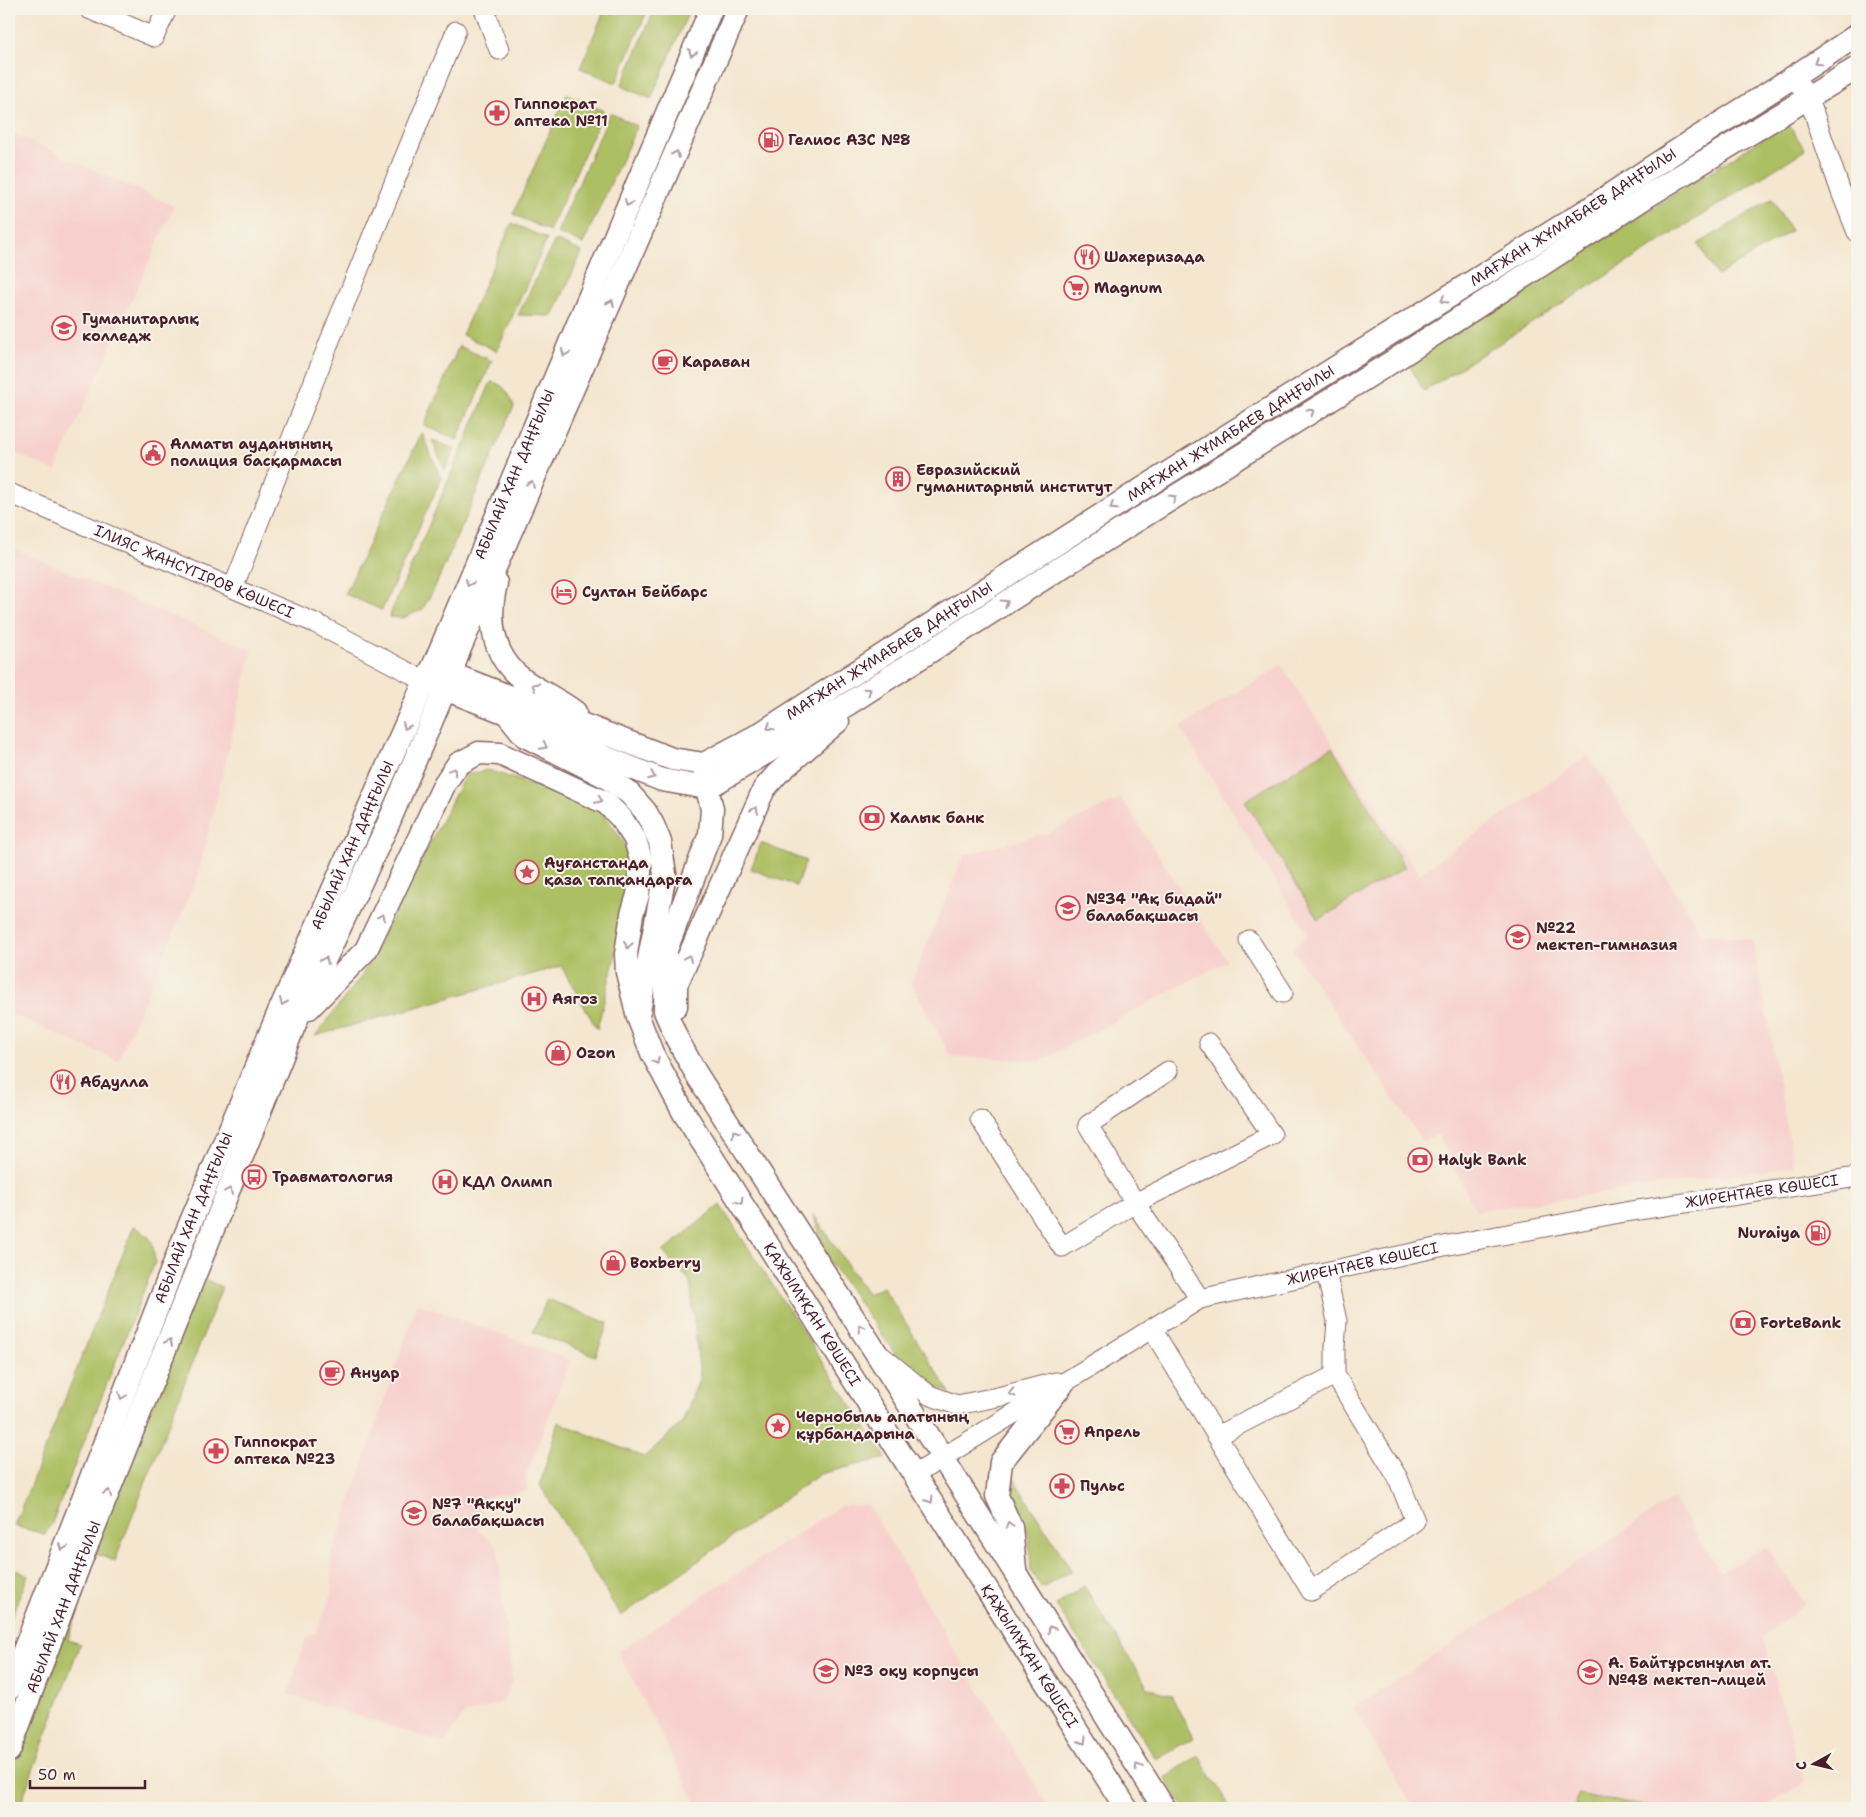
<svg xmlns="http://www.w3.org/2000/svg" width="1866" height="1817" viewBox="0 0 1866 1817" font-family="'Shantell Sans',sans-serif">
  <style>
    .built { fill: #f7d0cd }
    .green { fill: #adbf63; stroke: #7c6f47 }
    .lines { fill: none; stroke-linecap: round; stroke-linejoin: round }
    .minor-casing { stroke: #866564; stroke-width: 21 }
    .major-casing { stroke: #866564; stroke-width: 25 }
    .minor { stroke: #fff; stroke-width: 19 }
    .major { stroke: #fff; stroke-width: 22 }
    .oneway { stroke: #ae9aa0 }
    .labels { text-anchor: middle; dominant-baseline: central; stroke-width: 4; stroke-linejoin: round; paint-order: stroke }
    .poi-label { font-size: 15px; font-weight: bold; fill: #4a1f2b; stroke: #f7f3e8; text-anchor: start }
    .street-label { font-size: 15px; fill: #4a1f2b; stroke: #f7f3e8 }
  </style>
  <rect width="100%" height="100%" fill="#f7f3e8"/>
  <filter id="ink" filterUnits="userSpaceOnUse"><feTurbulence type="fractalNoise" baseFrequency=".02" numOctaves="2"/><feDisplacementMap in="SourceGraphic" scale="10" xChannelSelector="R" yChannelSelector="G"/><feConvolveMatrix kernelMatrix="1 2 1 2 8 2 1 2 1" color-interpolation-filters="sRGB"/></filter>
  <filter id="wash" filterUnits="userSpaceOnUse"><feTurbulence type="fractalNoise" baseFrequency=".0096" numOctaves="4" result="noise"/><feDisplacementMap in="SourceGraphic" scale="20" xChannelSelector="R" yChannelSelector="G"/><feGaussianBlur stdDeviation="1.12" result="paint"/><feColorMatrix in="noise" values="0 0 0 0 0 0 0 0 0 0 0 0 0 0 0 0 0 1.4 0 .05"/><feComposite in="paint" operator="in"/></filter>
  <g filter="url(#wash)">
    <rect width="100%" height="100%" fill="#f4e6cf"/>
    <g class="built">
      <path d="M 9,132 L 174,206 L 55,471 L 9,450 Z"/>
      <path d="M 9,547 L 252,650 L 198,876 L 118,1061 L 9,1013 Z"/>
      <path d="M 1281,665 L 1419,874 L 1588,755 L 1702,933 L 1753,940 L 1794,1166 L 1476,1211 L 1438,1135 L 1422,1141 L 1292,949 L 1308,934 L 1180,727 Z"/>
      <path d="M 1121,798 L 1227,961 L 1042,1060 L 951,1057 L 911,983 L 964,855 L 1048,833 Z"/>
      <path d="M 417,1303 L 570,1360 L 526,1476 L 527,1491 L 485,1497 L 478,1530 L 497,1546 L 512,1681 L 503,1702 L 464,1715 L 444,1743 L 288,1694 L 306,1638 L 316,1632 L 331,1597 L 332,1556 Z"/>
      <path d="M 1674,1499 L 1720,1572 L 1767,1547 L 1805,1604 L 1762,1636 L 1804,1782 L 1763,1808 L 1414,1808 L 1353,1708 Z"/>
      <path d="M 868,1505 L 1049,1808 L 699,1808 L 618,1652 L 840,1506 Z"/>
    </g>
    <g class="green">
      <path d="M 605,9 L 648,9 L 616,83 L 580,68 Z"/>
      <path d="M 655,9 L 690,9 L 651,99 L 621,86 Z"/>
      <path d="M 567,94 L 604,111 L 549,231 L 513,214 Z"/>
      <path d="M 610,113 L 637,126 L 583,244 L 557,233 Z"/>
      <path d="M 1788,123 L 1805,150 L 1424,391 L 1407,362 Z"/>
      <path d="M 1772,199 L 1791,231 L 1717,276 L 1698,244 Z"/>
      <path d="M 512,223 L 547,239 L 497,351 L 462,335 Z"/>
      <path d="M 555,240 L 582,252 L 553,316 L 518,315 Z"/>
      <path d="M 459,346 L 492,361 L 457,440 L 424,425 Z"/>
      <path d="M 491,382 C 504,383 510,395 514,406 L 435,587 L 423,609 L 403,618 L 389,617 Z"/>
      <path d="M 422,432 L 441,479 L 382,610 L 345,594 Z"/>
      <path d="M 432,440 L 455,449 L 445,470 Z"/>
      <path d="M 1332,747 L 1405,867 L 1318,920 L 1245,801 Z"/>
      <path d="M 488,770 L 575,799 L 603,812 L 624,843 L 631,875 L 627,909 L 597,1029 L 561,966 L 315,1036 L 363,974 L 465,775 Z"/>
      <path d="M 761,843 L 806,861 L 796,886 L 751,869 Z"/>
      <path d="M 720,1205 L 886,1458 L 820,1474 L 621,1616 L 540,1485 L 558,1422 L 644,1457 L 682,1423 L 700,1377 L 690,1281 L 663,1252 Z"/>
      <path d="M 813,1214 L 867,1294 L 883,1287 L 950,1393 L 923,1381 L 904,1366 L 829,1261 Z"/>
      <path d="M 134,1226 C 153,1238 153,1240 155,1262 L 52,1523 L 45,1534 L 14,1526 Z"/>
      <path d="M 206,1280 L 222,1287 L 115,1561 L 91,1552 L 197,1283 Z"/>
      <path d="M 547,1299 L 608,1323 L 596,1356 L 533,1332 Z"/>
      <path d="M 1008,1470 L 1072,1571 L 1042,1588 L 1031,1572 L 1029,1535 L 1011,1501 L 1006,1485 Z"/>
      <path d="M 17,1570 L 28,1576 L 9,1622 L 9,1574 Z"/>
      <path d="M 1084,1586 L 1148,1688 L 1171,1695 L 1193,1738 L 1156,1759 L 1056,1605 Z"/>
      <path d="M 72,1593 L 83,1596 L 68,1640 L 80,1644 L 19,1808 L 9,1808 L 9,1770 Z"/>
      <path d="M 1198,1755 L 1231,1808 L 1184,1808 L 1165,1778 Z"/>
      <path d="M 1577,1794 L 1654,1808 L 1575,1808 Z"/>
    </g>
  </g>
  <g filter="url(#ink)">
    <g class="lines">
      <g class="minor-casing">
        <g id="minor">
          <path d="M 89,9 L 154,37 L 167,9"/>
          <path d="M 484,9 L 499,50"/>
          <path d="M 1794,77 L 1809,99 L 1841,192 L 1857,232"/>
          <path id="s1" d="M 9,493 L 315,623 L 425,681 L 438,686"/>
          <path d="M 233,588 L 334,330 L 456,31"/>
          <path d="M 1249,940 L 1283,993"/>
          <path d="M 1168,1071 L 1088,1125 L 1135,1203 L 1272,1135 L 1209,1043"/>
          <path d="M 980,1119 L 1062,1247 L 1135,1203 L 1200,1299"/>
          <path d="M 1152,1329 L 1311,1591 L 1415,1521 L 1398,1478 L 1335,1375 L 1335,1347 L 1337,1321 L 1326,1272"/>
          <path d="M 883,1357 L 929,1395 L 957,1405 L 1002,1396 L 1056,1382"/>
          <path d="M 1217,1436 L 1335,1375"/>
          <path id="s2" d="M 914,1475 L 1200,1299 L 1449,1245 L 1625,1212 L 1857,1177"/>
        </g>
      </g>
      <g class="major-casing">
        <g id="major">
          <path d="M 496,583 C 488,618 491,655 522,679 C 538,691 558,699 575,712"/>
          <path id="s3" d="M 451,674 L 672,759 L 704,764 L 758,735 L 1131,496 L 1598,203 C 1683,144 1772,93 1857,35"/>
          <path d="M 445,689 L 537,725 L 607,758 L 662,780 L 707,788"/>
          <path d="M 508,715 L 525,736 L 606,777 L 629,793 L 645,811 L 653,825 L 660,842 L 665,874 L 639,1011"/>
          <path d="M 707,788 L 848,704 L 1065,565 L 1398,358 L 1649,195 L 1857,68"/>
          <path d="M 666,950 L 665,1011 L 677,1039 L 697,1075 L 875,1351 L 1164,1808"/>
          <path d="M 661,963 L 710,834 L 712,809 L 707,788 L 706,775"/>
          <path d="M 676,1006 L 676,985 L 764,789 L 777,774 L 838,721"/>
          <path id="s4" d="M 309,1008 L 366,950 L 445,783 L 458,764 L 479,753 L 500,754 L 606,803 L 621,818 L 635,839 L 641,860 L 638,895 L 632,914 L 626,954 L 627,972 L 638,1017 L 652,1053 L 684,1113 L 1126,1808"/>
          <path d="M 1015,1569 L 1011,1527 L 997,1496 L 1001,1462 L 1062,1385"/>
          <path id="s5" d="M 9,1689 L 185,1236 L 279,1012 L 425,681 L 433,667 L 711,9"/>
          <path id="s6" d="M 9,1751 L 79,1565 L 296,1021 L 388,824 L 445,689 L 460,648 L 738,9"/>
        </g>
      </g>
      <use href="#minor" class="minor"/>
      <use href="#major" class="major"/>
    </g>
    <defs><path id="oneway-chevron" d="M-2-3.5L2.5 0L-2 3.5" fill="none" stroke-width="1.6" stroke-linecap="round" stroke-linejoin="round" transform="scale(1.25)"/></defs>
    <g class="oneway">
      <use href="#oneway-chevron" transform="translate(692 53) rotate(113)"/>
      <use href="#oneway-chevron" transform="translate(1817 62) rotate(146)"/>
      <use href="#oneway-chevron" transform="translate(676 154) rotate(-66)"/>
      <use href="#oneway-chevron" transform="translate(628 203) rotate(113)"/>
      <use href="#oneway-chevron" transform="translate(1444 300) rotate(148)"/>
      <use href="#oneway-chevron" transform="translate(611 303) rotate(-66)"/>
      <use href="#oneway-chevron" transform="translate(565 353) rotate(113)"/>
      <use href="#oneway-chevron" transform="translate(1311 412) rotate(-32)"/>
      <use href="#oneway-chevron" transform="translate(531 484) rotate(-66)"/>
      <use href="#oneway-chevron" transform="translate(1173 498) rotate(-32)"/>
      <use href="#oneway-chevron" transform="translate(1113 507) rotate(147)"/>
      <use href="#oneway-chevron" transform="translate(469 583) rotate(113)"/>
      <use href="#oneway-chevron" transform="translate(1005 603) rotate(-32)"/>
      <use href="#oneway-chevron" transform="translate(535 686) rotate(-149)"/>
      <use href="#oneway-chevron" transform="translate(868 691) rotate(-33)"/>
      <use href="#oneway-chevron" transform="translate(406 726) rotate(114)"/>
      <use href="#oneway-chevron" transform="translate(770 727) rotate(147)"/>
      <use href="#oneway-chevron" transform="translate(544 746) rotate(27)"/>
      <use href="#oneway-chevron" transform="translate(453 771) rotate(-56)"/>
      <use href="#oneway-chevron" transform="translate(652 776) rotate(22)"/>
      <use href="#oneway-chevron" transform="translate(599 800) rotate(26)"/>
      <use href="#oneway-chevron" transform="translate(755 810) rotate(-66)"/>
      <use href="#oneway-chevron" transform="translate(382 917) rotate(-65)"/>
      <use href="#oneway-chevron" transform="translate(628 945) rotate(99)"/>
      <use href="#oneway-chevron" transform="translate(688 958) rotate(-67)"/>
      <use href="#oneway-chevron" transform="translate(325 960) rotate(-65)"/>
      <use href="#oneway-chevron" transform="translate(283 1002) rotate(114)"/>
      <use href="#oneway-chevron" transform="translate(656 1061) rotate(62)"/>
      <use href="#oneway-chevron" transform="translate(735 1133) rotate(-123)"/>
      <use href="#oneway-chevron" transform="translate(229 1191) rotate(-68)"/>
      <use href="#oneway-chevron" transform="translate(740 1201) rotate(58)"/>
      <use href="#oneway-chevron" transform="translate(861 1328) rotate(-123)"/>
      <use href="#oneway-chevron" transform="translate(169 1342) rotate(-68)"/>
      <use href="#oneway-chevron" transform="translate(1012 1393) rotate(165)"/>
      <use href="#oneway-chevron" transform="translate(122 1396) rotate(111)"/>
      <use href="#oneway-chevron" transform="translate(108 1493) rotate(-68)"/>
      <use href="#oneway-chevron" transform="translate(930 1500) rotate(58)"/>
      <use href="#oneway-chevron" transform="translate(1009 1525) rotate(-108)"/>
      <use href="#oneway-chevron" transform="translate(63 1547) rotate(111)"/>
      <use href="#oneway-chevron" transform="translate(1051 1629) rotate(-122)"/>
      <use href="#oneway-chevron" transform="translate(1083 1741) rotate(58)"/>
      <use href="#oneway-chevron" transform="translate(1138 1767) rotate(-122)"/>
    </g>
  </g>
  <defs>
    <g id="pharmacy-ring" transform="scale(1.25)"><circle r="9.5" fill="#f7f3e8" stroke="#d1495b" stroke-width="1.5"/><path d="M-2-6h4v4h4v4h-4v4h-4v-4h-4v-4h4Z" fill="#d1495b"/></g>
    <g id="fuel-ring" transform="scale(1.25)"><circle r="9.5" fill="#f7f3e8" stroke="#d1495b" stroke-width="1.5"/><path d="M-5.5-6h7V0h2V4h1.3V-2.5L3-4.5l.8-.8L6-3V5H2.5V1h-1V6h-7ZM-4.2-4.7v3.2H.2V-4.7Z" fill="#d1495b"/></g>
    <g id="restaurant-ring" transform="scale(1.25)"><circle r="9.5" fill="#f7f3e8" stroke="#d1495b" stroke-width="1.5"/><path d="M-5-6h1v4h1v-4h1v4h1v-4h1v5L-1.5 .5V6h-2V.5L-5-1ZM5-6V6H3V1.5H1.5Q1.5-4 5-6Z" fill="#d1495b"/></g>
    <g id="supermarket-ring" transform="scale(1.25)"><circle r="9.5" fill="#f7f3e8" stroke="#d1495b" stroke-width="1.5"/><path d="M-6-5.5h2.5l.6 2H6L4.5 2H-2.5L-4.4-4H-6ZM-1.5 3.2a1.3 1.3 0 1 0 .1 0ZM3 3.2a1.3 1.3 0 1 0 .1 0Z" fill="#d1495b"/></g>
    <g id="university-ring" transform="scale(1.25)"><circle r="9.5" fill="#f7f3e8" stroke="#d1495b" stroke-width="1.5"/><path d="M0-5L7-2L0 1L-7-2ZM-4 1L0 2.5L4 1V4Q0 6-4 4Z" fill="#d1495b"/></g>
    <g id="cafe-ring" transform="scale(1.25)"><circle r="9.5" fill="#f7f3e8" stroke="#d1495b" stroke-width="1.5"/><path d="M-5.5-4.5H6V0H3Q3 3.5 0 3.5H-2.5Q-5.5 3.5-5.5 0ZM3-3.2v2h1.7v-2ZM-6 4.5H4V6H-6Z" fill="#d1495b"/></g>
    <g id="civic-ring" transform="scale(1.25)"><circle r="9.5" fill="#f7f3e8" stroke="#d1495b" stroke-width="1.5"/><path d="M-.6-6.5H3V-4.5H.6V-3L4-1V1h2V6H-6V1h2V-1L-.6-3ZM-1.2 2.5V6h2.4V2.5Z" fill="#d1495b"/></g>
    <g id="building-ring" transform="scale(1.25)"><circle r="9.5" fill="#f7f3e8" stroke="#d1495b" stroke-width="1.5"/><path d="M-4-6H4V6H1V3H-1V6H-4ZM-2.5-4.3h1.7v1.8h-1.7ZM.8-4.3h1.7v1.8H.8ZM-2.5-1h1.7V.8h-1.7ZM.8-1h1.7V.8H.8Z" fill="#d1495b"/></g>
    <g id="hotel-ring" transform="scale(1.25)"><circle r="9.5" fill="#f7f3e8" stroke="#d1495b" stroke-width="1.5"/><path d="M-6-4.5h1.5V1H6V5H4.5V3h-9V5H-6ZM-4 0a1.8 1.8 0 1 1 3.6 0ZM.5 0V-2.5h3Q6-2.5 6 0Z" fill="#d1495b"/></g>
    <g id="bank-ring" transform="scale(1.25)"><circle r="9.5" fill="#f7f3e8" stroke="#d1495b" stroke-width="1.5"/><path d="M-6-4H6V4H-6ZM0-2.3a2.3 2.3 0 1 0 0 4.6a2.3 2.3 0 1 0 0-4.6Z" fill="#d1495b"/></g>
    <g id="sight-ring" transform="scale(1.25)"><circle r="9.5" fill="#f7f3e8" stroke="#d1495b" stroke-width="1.5"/><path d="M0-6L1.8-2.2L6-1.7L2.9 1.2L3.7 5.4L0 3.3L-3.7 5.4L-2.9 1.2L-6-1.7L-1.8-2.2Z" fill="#d1495b"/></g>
    <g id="school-ring" transform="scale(1.25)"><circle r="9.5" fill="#f7f3e8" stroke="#d1495b" stroke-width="1.5"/><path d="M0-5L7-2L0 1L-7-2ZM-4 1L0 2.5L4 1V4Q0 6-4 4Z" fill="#d1495b"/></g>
    <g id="hospital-ring" transform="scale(1.25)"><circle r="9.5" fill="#f7f3e8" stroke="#d1495b" stroke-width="1.5"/><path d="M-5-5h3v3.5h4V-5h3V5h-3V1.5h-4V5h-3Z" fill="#d1495b"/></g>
    <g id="shop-ring" transform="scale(1.25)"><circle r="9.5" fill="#f7f3e8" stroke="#d1495b" stroke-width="1.5"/><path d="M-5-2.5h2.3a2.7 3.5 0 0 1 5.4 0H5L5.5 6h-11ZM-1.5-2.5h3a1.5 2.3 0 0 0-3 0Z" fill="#d1495b"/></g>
    <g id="bus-ring" transform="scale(1.25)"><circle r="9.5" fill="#f7f3e8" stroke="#d1495b" stroke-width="1.5"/><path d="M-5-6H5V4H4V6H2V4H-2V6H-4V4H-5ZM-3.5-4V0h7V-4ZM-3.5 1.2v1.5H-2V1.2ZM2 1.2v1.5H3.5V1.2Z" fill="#d1495b"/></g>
  </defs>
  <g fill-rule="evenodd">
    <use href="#pharmacy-ring" x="497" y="113"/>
    <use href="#fuel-ring" x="771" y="140"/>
    <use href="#restaurant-ring" x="1087" y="257"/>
    <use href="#supermarket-ring" x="1076" y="288"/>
    <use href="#university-ring" x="64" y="328"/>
    <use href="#cafe-ring" x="665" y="362"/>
    <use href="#civic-ring" x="153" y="453"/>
    <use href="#building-ring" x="898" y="479"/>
    <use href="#hotel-ring" x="564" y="592"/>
    <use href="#bank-ring" x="872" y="818"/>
    <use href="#sight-ring" x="527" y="872"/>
    <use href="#school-ring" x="1068" y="908"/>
    <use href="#school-ring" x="1518" y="937"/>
    <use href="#hospital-ring" x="534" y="999"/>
    <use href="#shop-ring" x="558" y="1053"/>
    <use href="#restaurant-ring" x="63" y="1082"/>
    <use href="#bank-ring" x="1420" y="1160"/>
    <use href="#bus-ring" x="254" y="1177"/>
    <use href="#hospital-ring" x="445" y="1182"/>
    <use href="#fuel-ring" x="1818" y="1233"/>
    <use href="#shop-ring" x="613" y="1263"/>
    <use href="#bank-ring" x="1743" y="1323"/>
    <use href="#cafe-ring" x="332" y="1373"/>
    <use href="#sight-ring" x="778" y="1426"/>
    <use href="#supermarket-ring" x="1067" y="1432"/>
    <use href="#pharmacy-ring" x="216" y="1451"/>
    <use href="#pharmacy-ring" x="1062" y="1486"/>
    <use href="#school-ring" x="414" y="1513"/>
    <use href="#university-ring" x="826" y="1671"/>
    <use href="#school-ring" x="1590" y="1672"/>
  </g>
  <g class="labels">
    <g class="poi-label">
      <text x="514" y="104">Гиппократ<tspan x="514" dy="17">аптека №11</tspan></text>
      <text x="788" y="140">Гелиос АЗС №8</text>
      <text x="1104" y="257">Шахеризада</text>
      <text x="1094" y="288">Magnum</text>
      <text x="82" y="319">Гуманитарлық<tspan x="82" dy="17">колледж</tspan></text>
      <text x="682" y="362">Караван</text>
      <text x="170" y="444">Алматы ауданының<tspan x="170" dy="17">полиция басқармасы</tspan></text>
      <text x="916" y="470">Евразийский<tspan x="916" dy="17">гуманитарный институт</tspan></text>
      <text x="582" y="592">Султан Бейбарс</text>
      <text x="890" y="818">Халык банк</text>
      <text x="544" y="863">Ауғанстанда<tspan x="544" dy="17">қаза тапқандарға</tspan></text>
      <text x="1086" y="899">№34 "Ақ бидай"<tspan x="1086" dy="17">балабақшасы</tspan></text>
      <text x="1536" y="928">№22<tspan x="1536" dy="17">мектеп-гимназия</tspan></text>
      <text x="552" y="999">Аягоз</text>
      <text x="576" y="1053">Ozon</text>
      <text x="80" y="1082">Абдулла</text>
      <text x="1438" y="1160">Halyk Bank</text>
      <text x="272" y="1177">Травматология</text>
      <text x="462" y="1182">КДЛ Олимп</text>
      <text x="1800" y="1233" text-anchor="end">Nuraiya</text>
      <text x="630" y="1263">Boxberry</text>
      <text x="1760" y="1323">ForteBank</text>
      <text x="350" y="1373">Ануар</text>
      <text x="796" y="1417">Чернобыль апатының<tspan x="796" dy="17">құрбандарына</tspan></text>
      <text x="1084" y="1432">Апрель</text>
      <text x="234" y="1442">Гиппократ<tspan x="234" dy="17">аптека №23</tspan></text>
      <text x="1080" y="1486">Пульс</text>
      <text x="432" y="1504">№7 "Аққу"<tspan x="432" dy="17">балабақшасы</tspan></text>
      <text x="1608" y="1663">А. Байтұрсынұлы ат.<tspan x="1608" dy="17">№48 мектеп-лицей</tspan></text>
      <text x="844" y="1671">№3 оқу корпусы</text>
    </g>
    <g class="street-label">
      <text stroke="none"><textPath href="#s3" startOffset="1296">МАҒЖАН ЖҰМАБАЕВ ДАҢҒЫЛЫ</textPath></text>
      <text stroke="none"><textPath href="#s3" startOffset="891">МАҒЖАН ЖҰМАБАЕВ ДАҢҒЫЛЫ</textPath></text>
      <text stroke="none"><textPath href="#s5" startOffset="1316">АБЫЛАЙ ХАН ДАҢҒЫЛЫ</textPath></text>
      <text stroke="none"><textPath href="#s1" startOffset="201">ІЛИЯС ЖАНСҮГІРОВ КӨШЕСІ</textPath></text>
      <text stroke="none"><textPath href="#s3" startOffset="486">МАҒЖАН ЖҰМАБАЕВ ДАҢҒЫЛЫ</textPath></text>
      <text stroke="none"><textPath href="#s5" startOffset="911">АБЫЛАЙ ХАН ДАҢҒЫЛЫ</textPath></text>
      <text stroke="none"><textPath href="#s2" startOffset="908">ЖИРЕНТАЕВ КӨШЕСІ</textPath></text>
      <text stroke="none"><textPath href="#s5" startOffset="506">АБЫЛАЙ ХАН ДАҢҒЫЛЫ</textPath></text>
      <text stroke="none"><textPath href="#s2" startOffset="502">ЖИРЕНТАЕВ КӨШЕСІ</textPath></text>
      <text stroke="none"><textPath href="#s4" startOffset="1024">ҚАЖЫМҰҚАН КӨШЕСІ</textPath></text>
      <text stroke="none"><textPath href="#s6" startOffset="154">АБЫЛАЙ ХАН ДАҢҒЫЛЫ</textPath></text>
      <text stroke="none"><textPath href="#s4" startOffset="1429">ҚАЖЫМҰҚАН КӨШЕСІ</textPath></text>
    </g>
  </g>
  <rect width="1866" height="1817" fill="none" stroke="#f7f3e8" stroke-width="30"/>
  <g transform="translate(1814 1764) rotate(262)" stroke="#f7f3e8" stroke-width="4" paint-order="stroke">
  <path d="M0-4L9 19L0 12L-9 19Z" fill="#4a1f2b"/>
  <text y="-8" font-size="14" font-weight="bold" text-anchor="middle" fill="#4a1f2b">С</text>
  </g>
  <path d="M30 1780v8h115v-8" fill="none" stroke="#4a1f2b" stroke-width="2.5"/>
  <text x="38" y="1780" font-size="15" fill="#4a1f2b" stroke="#f7f3e8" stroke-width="4" paint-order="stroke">50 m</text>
</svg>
